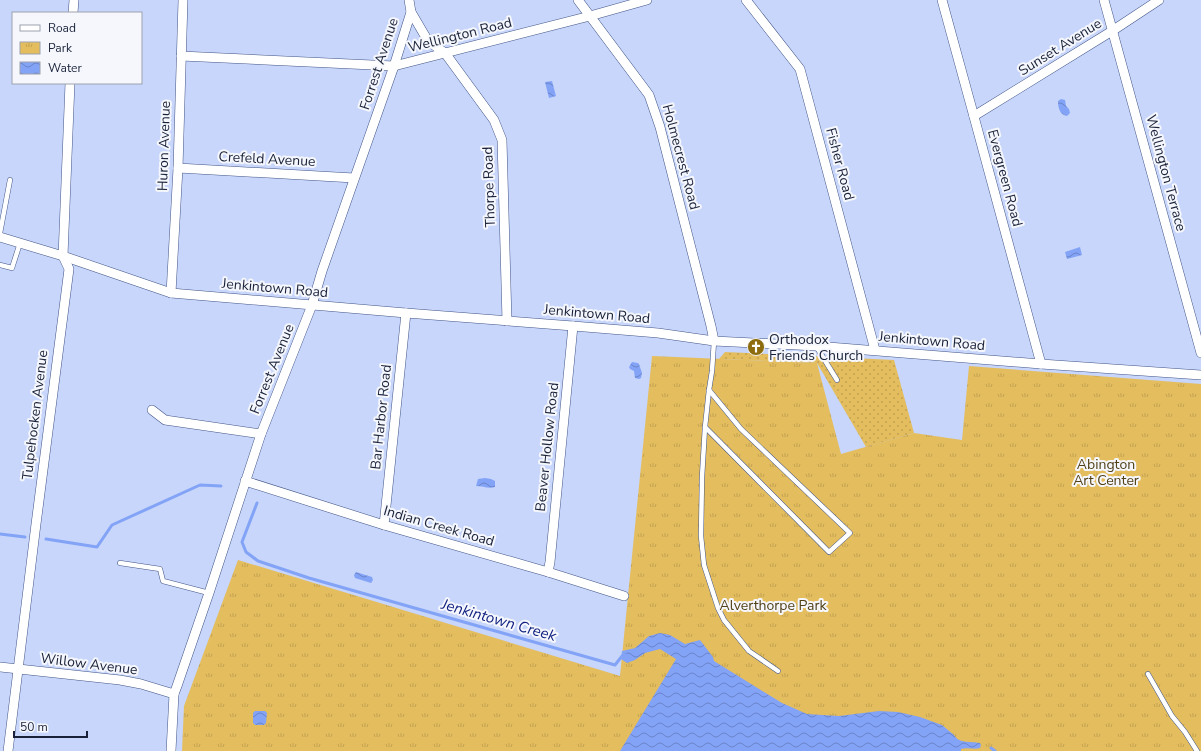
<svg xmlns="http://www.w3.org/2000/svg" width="1201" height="751" viewBox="0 0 1201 751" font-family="'Nunito Sans',sans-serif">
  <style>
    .grass { fill: url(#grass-dots) }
    .park { fill: url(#park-tufts) }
    .water { fill: url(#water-waves) }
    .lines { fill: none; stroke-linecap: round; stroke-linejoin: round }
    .stream { stroke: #83a3f7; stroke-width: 3 }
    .lane-casing { stroke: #425587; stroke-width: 5.5 }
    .street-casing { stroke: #425587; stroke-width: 10 }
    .lane { stroke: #fff; stroke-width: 4.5 }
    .street { stroke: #fff; stroke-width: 9 }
    .labels { text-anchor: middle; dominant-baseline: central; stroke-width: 4; stroke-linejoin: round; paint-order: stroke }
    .street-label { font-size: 14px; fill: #192238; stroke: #f5f7fd }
    .poi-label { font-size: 14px; fill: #192238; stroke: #f5f7fd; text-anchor: start }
    .park-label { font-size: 14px; fill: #524117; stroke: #f5f7fd }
    .water-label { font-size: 15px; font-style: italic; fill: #112281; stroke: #f5f7fd }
  </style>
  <defs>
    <pattern id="grass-dots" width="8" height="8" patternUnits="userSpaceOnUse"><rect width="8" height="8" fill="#e4bd5e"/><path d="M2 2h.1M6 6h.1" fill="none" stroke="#c3a252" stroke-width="1.8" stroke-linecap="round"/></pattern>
    <pattern id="park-tufts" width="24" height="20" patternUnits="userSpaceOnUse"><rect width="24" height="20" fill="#e4bd5e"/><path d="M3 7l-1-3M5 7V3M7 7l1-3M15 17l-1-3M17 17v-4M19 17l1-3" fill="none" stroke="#c3a252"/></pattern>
    <pattern id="water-waves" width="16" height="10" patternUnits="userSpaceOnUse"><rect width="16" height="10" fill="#83a3f7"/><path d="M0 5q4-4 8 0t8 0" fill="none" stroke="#6a84c9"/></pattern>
  </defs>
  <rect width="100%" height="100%" fill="#c7d6fa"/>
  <path class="grass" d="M 725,352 L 894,360 L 914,433 L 866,447 L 817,363 L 719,359 Z"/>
  <path class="park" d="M 652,356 L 817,363 L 841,454 L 914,433 L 962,440 L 969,366 L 1201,384 L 1201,751 L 182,751 L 184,706 L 238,560 L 620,676 Z"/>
  <g class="water">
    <path d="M 552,81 L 556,96 L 549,98 L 545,82 Z"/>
    <path d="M 1061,99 L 1065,100 L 1066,106 L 1069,109 L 1070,113 L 1067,116 C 1060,115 1058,108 1058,101 Z"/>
    <path d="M 1080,247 L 1082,255 L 1067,259 L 1065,252 Z"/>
    <path d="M 632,362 L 638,363 L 639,364 L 642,373 L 641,378 L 639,379 L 635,378 L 634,371 L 630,369 L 629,367 Z"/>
    <path d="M 485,478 L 491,479 L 495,481 L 495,487 C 488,489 483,486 476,486 L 478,479 Z"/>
    <path d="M 356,572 L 372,577 L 373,580 L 371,583 L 355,578 L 354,575 Z"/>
    <path d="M 660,633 L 670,635 L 685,644 L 700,640 L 713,657 L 714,661 L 782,703 L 807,714 L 839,716 L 879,711 L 898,712 L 920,717 L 942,725 L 954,735 C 959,744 971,741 980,743 L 981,745 L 980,748 C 974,750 968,747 961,749 L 961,751 L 620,751 L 676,659 L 660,649 L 645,653 L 635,660 L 627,663 L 621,659 L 622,651 L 635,648 L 649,636 Z"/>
    <path d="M 255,711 L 265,711 L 267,713 L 266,723 L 264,725 L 255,725 L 253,723 L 253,713 Z"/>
  </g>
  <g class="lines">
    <g class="stream">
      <path d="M 257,503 L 242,542 L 246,552 L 258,561 L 309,578 L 615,665 L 622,656 L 626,655"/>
      <path d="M 0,534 L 25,537"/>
      <path d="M 46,539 L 97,547 L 112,525 L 200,485 L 221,486"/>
      <path d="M 991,748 L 995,751"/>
    </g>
    <g class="lane-casing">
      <g id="lane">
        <path d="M 0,233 L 10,180"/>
        <path d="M 0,265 L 12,268 L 20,243"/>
        <path d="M 714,341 L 712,371 L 709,390 L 705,427 L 702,477 L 701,536 L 704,565 L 718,608 L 724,620 L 749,651 L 778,671"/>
        <path d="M 816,346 L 837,380"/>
        <path d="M 705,427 L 829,552 L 850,533 L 741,429 L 709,390"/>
        <path d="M 120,563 L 160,569 L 163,581 L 209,593"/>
        <path d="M 1148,674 L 1172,716 L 1185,732 L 1197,751"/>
      </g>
    </g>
    <g class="street-casing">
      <g id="street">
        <path d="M 578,0 L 649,95 L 660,127 L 711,326 L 714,341"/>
        <path d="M 746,0 L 800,69 L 875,350"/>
        <path d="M 942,0 L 976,124 L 1041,364"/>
        <path d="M 1104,0 L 1201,353"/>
        <path d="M 411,12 L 428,41 L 445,53 L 494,120 L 502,140 L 507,321"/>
        <path d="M 73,13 L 74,0"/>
        <path d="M 181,56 L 394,66 L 590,16 L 647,0"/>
        <path d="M 974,116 L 1112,31 L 1159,0"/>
        <path d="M 178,168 L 354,178"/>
        <path d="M 0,237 L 63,256 L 171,293 L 406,313 L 573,326 L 658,333 L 714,341 L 816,346 L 1041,364 L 1201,375"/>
        <path d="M 171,293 L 178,168 L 183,0"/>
        <path d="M 152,410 L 165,420 L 261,434"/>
        <path d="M 245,481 L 384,525 L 548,572 L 624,596"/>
        <path d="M 384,525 L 406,313"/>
        <path d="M 548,572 L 550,562 L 573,326"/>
        <path d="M 0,667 L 120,680 L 141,684 L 174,694"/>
        <path d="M 8,751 L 36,524 L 69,269 L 63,256 L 70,83"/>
        <path d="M 171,751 L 174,694 L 177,686 L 209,593 L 261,434 L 312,305 L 322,271 L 394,66 L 411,12 L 409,0"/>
      </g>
    </g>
    <use href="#lane" class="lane"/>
    <use href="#street" class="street"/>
  </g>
  <defs>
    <g id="church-disc" transform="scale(0.9)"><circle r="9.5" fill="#8c6c0e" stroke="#f5f7fd"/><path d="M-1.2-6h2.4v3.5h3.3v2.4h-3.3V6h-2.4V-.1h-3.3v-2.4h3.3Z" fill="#fff"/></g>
  </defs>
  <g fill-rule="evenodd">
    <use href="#church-disc" x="756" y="347"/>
  </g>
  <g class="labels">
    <g class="street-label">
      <text transform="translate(460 35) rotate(-14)">Wellington Road</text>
      <text transform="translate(1060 47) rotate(-32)">Sunset Avenue</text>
      <text transform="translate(379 64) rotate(-72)">Forrest Avenue</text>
      <text transform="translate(164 146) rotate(-88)">Huron Avenue</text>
      <text transform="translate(681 157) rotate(75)">Holmecrest Road</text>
      <text transform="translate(267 159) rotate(3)">Crefeld Avenue</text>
      <text transform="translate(840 164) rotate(75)">Fisher Road</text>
      <text transform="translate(1166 173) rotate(75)">Wellington Terrace</text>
      <text transform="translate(1005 178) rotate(75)">Evergreen Road</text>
      <text transform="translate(489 187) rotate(-92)">Thorpe Road</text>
      <text transform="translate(275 288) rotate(5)">Jenkintown Road</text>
      <text transform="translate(597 314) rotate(5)">Jenkintown Road</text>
      <text transform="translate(932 341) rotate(5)">Jenkintown Road</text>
      <text transform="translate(272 369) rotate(-68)">Forrest Avenue</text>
      <text transform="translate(35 415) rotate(-83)">Tulpehocken Avenue</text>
      <text transform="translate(381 417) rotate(-84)">Bar Harbor Road</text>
      <text transform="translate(547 447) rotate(-84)">Beaver Hollow Road</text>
      <text transform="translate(439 526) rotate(16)">Indian Creek Road</text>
      <text transform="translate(89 664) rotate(7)">Willow Avenue</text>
    </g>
    <g class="poi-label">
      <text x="769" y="339">Orthodox<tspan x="769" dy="16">Friends Church</tspan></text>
    </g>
    <g class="park-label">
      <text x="1106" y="464">Abington<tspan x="1106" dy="16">Art Center</tspan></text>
      <text x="773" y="605">Alverthorpe Park</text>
    </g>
    <g class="water-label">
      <text transform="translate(499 620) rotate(16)">Jenkintown Creek</text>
    </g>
  </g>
  <rect x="12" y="12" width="130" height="72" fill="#f5f7fd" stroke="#9da2ae"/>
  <rect x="20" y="25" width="20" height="6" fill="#ffffff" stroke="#9da2ae"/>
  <text x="48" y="32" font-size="12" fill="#192238">Road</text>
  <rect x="20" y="42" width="20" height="12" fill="url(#park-tufts)" stroke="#9da2ae"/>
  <text x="48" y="52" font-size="12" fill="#192238">Park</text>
  <rect x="20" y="62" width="20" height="12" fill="url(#water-waves)" stroke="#9da2ae"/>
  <text x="48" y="72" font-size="12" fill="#192238">Water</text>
  <path d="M14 731v6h73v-6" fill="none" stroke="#192238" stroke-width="2"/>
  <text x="20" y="731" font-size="12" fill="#192238" stroke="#f5f7fd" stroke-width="3" paint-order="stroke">50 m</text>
</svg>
